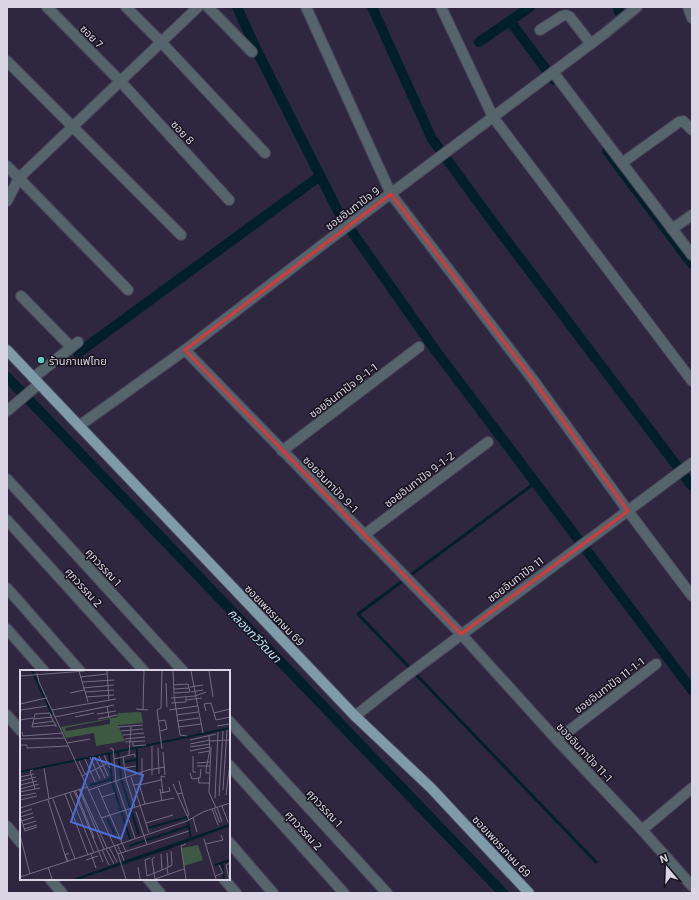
<svg xmlns="http://www.w3.org/2000/svg" width="699" height="900" viewBox="0 0 699 900" font-family="'Exo 2','Noto Sans Thai',sans-serif">
  <style>
    .lines { fill: none; stroke-linecap: round; stroke-linejoin: round }
    .stream { stroke: #002029; stroke-width: 3 }
    .canal { stroke: #002029; stroke-width: 10 }
    .minor-casing { stroke: #4a435a; stroke-width: 12 }
    .major-casing { stroke: #4a435a; stroke-width: 12 }
    .minor { stroke: #56646b; stroke-width: 10 }
    .major { stroke: #7e9ba9; stroke-width: 10 }
    .marked { fill: none; stroke: #d6393b; stroke-width: 3; stroke-linejoin: round }
    .poi-dot { fill: #57cec2; stroke: #16121e; stroke-width: 1.5 }
    .labels { text-anchor: middle; dominant-baseline: central; stroke-width: 3; stroke-linejoin: round; paint-order: stroke }
    .street-label { font-size: 11px; fill: #d9d5e5; stroke: #16121e }
    .poi-label { font-size: 11px; fill: #d9d5e5; stroke: #16121e; text-anchor: start }
    .water-label { font-size: 12px; font-style: italic; fill: #b5e9fb; stroke: #16121e }
    .inset-river { fill: none; stroke: #002029; stroke-width: 2 }
    .inset-road { fill: none; stroke: #736d82; stroke-width: 1 }
    .view { fill: #4c70db; fill-opacity: 0.15; stroke: #4c70db; stroke-width: 2 }
    .inset-edge { fill: none; stroke: #d9d5e5; stroke-width: 2 }
  </style>
  <rect width="100%" height="100%" fill="#2f2740"/>
  <g class="lines">
    <path class="stream" d="M 535,483 L 358,614 L 596,862"/>
    <g class="canal">
      <path d="M 237,7 L 257,51 L 340,215 L 436,351 L 692,690"/>
      <path d="M 372,7 L 432,139 L 492,221 L 692,486"/>
      <path d="M 618,7 L 619,12"/>
      <path d="M 510,21 L 554,80"/>
      <path d="M 479,42 L 530,7"/>
      <path d="M 607,151 L 692,264"/>
      <path d="M 78,353 L 320,176"/>
      <path d="M 7,377 L 503,893"/>
    </g>
    <g class="minor-casing">
      <g id="minor">
        <path d="M 47,7 L 120,81 L 229,200"/>
        <path d="M 126,7 L 161,42 L 265,153"/>
        <path d="M 208,7 L 252,52"/>
        <path d="M 306,7 L 391,194 L 534,381 L 628,511 L 692,596"/>
        <path d="M 441,7 L 493,117 L 692,381"/>
        <path d="M 688,7 L 692,18"/>
        <path d="M 540,30 L 562,16 L 566,15 L 570,17 L 591,44"/>
        <path d="M 7,61 L 181,235"/>
        <path d="M 553,72 L 692,255"/>
        <path d="M 622,163 L 679,122 L 683,121 L 692,130"/>
        <path d="M 7,166 L 128,290"/>
        <path d="M 7,201 L 19,178 L 198,7"/>
        <path d="M 672,229 L 692,215"/>
        <path d="M 21,296 L 71,347"/>
        <path d="M 185,350 L 461,634 L 557,740 L 642,830 L 692,886"/>
        <path d="M 33,378 L 78,342"/>
        <path d="M 7,411 L 39,384"/>
        <path d="M 79,426 L 185,350 L 326,242 L 604,34 L 637,7"/>
        <path d="M 282,451 L 419,347"/>
        <path d="M 7,479 L 183,671"/>
        <path d="M 7,520 L 144,671"/>
        <path d="M 364,535 L 488,442"/>
        <path d="M 7,588 L 80,671"/>
        <path d="M 7,629 L 44,671"/>
        <path d="M 7,715 L 21,731"/>
        <path d="M 355,716 L 406,676 L 692,463"/>
        <path d="M 229,721 L 387,893"/>
        <path d="M 557,740 L 656,664"/>
        <path d="M 229,765 L 344,893"/>
        <path d="M 7,826 L 21,843"/>
        <path d="M 642,830 L 692,788"/>
        <path d="M 229,842 L 273,893"/>
        <path d="M 50,879 L 62,893"/>
        <path d="M 148,879 L 160,893"/>
        <path d="M 224,879 L 236,893"/>
      </g>
    </g>
    <g class="major-casing">
      <path id="major" d="M 7,350 L 355,716 L 431,788 L 529,893"/>
    </g>
    <use href="#minor" class="minor"/>
    <use href="#major" class="major"/>
  </g>
  <path class="marked" d="M 391,194 L 534,381 L 628,511 L 461,634 L 185,350 Z"/>
  <circle class="poi-dot" cx="41" cy="360" r="4"/>
  <g class="labels">
    <g class="street-label">
      <text transform="translate(92 36) rotate(46)">ซอย 7</text>
      <text transform="translate(183 132) rotate(47)">ซอย 8</text>
      <text transform="translate(352 208) rotate(-37)">ซอยอินทาปัจ 9</text>
      <text transform="translate(343 390) rotate(-37)">ซอยอินทาปัจ 9-1-1</text>
      <text transform="translate(419 479) rotate(-37)">ซอยอินทาปัจ 9-1-2</text>
      <text transform="translate(331 484) rotate(46)">ซอยอินทาปัจ 9-1</text>
      <text transform="translate(104 567) rotate(47)">ศุภวรรณ 1</text>
      <text transform="translate(515 579) rotate(-37)">ซอยอินทาปัจ 11</text>
      <text transform="translate(84 587) rotate(48)">ศุภวรรณ 2</text>
      <text transform="translate(275 615) rotate(46)">ซอยเพชรเกษม 69</text>
      <text transform="translate(609 685) rotate(-37)">ซอยอินทาปัจ 11-1-1</text>
      <text transform="translate(585 752) rotate(47)">ซอยอินทาปัจ 11-1</text>
      <text transform="translate(325 808) rotate(47)">ศุภวรรณ 1</text>
      <text transform="translate(304 830) rotate(48)">ศุภวรรณ 2</text>
      <text transform="translate(502 846) rotate(47)">ซอยเพชรเกษม 69</text>
    </g>
    <g class="poi-label">
      <text x="49" y="360">ร้านกาแฟไทย</text>
    </g>
    <g class="water-label">
      <text transform="translate(255 635) rotate(46)">คลองทวีวัฒนา</text>
    </g>
  </g>
  <g transform="translate(20 670)">
    <rect width="210" height="210" fill="#2f2740"/>
    <path d="M 121,42 L 123,53 L 98,55 L 105,71 L 76,76 L 74,63 L 46,68 L 41,57 L 97,47 L 98,43 ZM 90,49 L 90,54 L 46,61 L 45,58 ZM 178,175 L 183,190 L 164,196 L 162,178 Z" fill="#3e5941" fill-rule="evenodd"/>
    <path d="M 210,154 L 210,156 L 146,180 L 60,209 L 53,209 Z" fill="#002029"/>
    <path class="inset-river" d="M 12,1 L 32,44M 117,77 L 117,104M 98,82 L 101,109 L 119,165M 89,83 L 92,112 L 110,169M 105,92 L 117,89M 0,102 L 210,58M 70,115 L 92,109M 87,148 L 95,164M 128,158 L 167,147 L 171,169M 109,176 L 169,156M 104,192 L 210,155M 202,193 L 204,209M 195,195 L 210,190"/>
    <path class="inset-road" d="M 59,1 L 68,32M 87,1 L 89,30M 153,1 L 154,24M 171,1 L 183,63M 189,1 L 193,27M 17,3 L 19,12 L 98,184 L 106,209M 0,6 L 65,1M 60,7 L 87,4M 62,12 L 94,10M 146,13 L 147,37M 153,15 L 168,14 L 170,22 L 154,23M 170,17 L 183,15M 63,18 L 94,15M 154,19 L 169,18M 65,22 L 94,20M 171,22 L 183,20M 50,23 L 64,20M 154,25 L 160,65 L 167,66M 66,27 L 94,25M 151,28 L 175,26 L 186,22M 166,30 L 182,28M 151,33 L 166,32 L 166,27M 0,34 L 26,28M 87,36 L 89,48M 116,39 L 128,40M 123,39 L 124,1M 32,40 L 96,29M 149,40 L 177,36M 186,41 L 184,34 L 191,33 L 196,50 L 210,47M 194,43 L 210,39M 0,44 L 1,40 L 27,36M 77,44 L 96,41M 156,45 L 178,42M 35,47 L 94,35M 55,47 L 74,43M 14,49 L 32,47M 78,49 L 97,45M 0,50 L 13,48M 139,51 L 145,50 L 147,59 L 140,61M 157,51 L 179,48M 12,54 L 34,51M 36,55 L 12,57 L 15,44 L 29,43 L 30,43 L 33,51 L 36,55 L 36,57M 197,56 L 210,54M 98,57 L 123,55M 158,57 L 181,54M 101,61 L 123,59M 2,62 L 3,66 L 43,63M 103,65 L 124,63M 189,66 L 190,79 L 186,100 L 186,103 L 189,103M 0,69 L 45,68M 105,69 L 125,67M 170,70 L 196,64M 190,71 L 210,70M 105,72 L 125,71M 113,72 L 113,76 L 126,75M 47,73 L 70,69M 170,74 L 190,70M 0,75 L 7,75 L 7,78 L 48,76M 132,76 L 132,105M 170,77 L 190,74M 191,77 L 189,122 L 196,138M 90,78 L 93,79 L 96,112 L 115,168M 138,78 L 139,104M 142,79 L 137,40 L 141,38 L 142,1M 170,81 L 190,77M 143,82 L 145,105M 178,83 L 190,81M 84,85 L 90,98M 109,85 L 111,56M 79,86 L 88,106M 173,86 L 173,102 L 176,102M 70,87 L 80,109M 75,87 L 85,108M 103,87 L 106,109 L 115,137M 65,89 L 75,112M 94,89 L 115,84 L 115,87M 59,91 L 65,104M 177,93 L 190,92M 177,96 L 190,96M 24,98 L 29,129M 104,98 L 116,96M 13,100 L 10,101 L 15,119M 170,103 L 172,109 L 180,108 L 181,99M 62,106 L 88,93M 0,107 L 14,104M 111,107 L 129,163M 178,108 L 179,113 L 190,113M 0,111 L 16,107M 122,111 L 122,88M 159,111 L 162,123M 153,114 L 169,150M 0,115 L 17,111M 114,115 L 119,114 L 125,134M 119,115 L 141,110M 78,118 L 106,182M 0,119 L 19,114M 59,119 L 84,179M 60,119 L 87,178M 140,119 L 142,131M 55,120 L 74,167 L 73,168M 69,120 L 128,100 L 145,97M 203,120 L 207,60M 54,121 L 83,192M 0,122 L 20,118M 50,123 L 74,183M 141,123 L 150,121 L 149,117M 143,123 L 141,106 L 145,107M 45,124 L 68,185M 157,124 L 162,123 L 169,145 L 167,146M 206,125 L 210,93M 1,126 L 16,123M 199,126 L 203,61M 82,127 L 95,123M 195,128 L 198,62M 33,129 L 55,189M 0,130 L 17,126M 28,130 L 45,185 L 49,183M 202,136 L 208,152M 197,137 L 202,152M 0,138 L 67,117M 194,138 L 200,153M 192,139 L 198,155M 116,142 L 127,175M 0,143 L 12,139M 0,146 L 5,161 L 17,157M 0,147 L 13,143M 81,148 L 125,134 L 154,128M 173,148 L 177,162M 2,151 L 14,147M 126,153 L 153,145M 3,155 L 16,151M 4,159 L 17,155M 0,165 L 10,204M 184,169 L 196,209M 97,174 L 104,190 L 103,191M 186,174 L 203,170 L 201,165M 94,176 L 167,151 L 183,142 L 210,133M 89,177 L 97,192M 86,179 L 94,194M 82,180 L 89,195M 147,183 L 148,197M 71,184 L 76,198M 98,184 L 169,161M 141,184 L 142,200M 130,188 L 125,190 L 127,206 L 147,198M 66,190 L 78,186M 47,191 L 45,185 L 48,191M 28,197 L 32,209M 118,197 L 120,209M 148,204 L 147,198 L 152,195 L 151,181M 195,206 L 203,203 L 199,195M 0,207 L 94,176M 135,209 L 164,199M 135,209 L 132,189 L 135,187M 166,209 L 161,176 L 166,174M 209,209 L 206,195 L 210,193"/>
    <path class="view" d="M 73,88 L 123,105 L 101,169 L 51,152 Z"/>
    <rect width="210" height="210" class="inset-edge"/>
  </g>
  <rect width="699" height="900" fill="none" stroke="#d9d5e5" stroke-width="16"/>
  <g transform="translate(667 868) rotate(341)" stroke="#16121e" stroke-width="3" paint-order="stroke">
  <path d="M0-3L7 15L0 10L-7 15Z" fill="#d9d5e5"/>
  <text y="-6" font-size="11" font-weight="bold" text-anchor="middle" fill="#d9d5e5">N</text>
  </g>
</svg>
